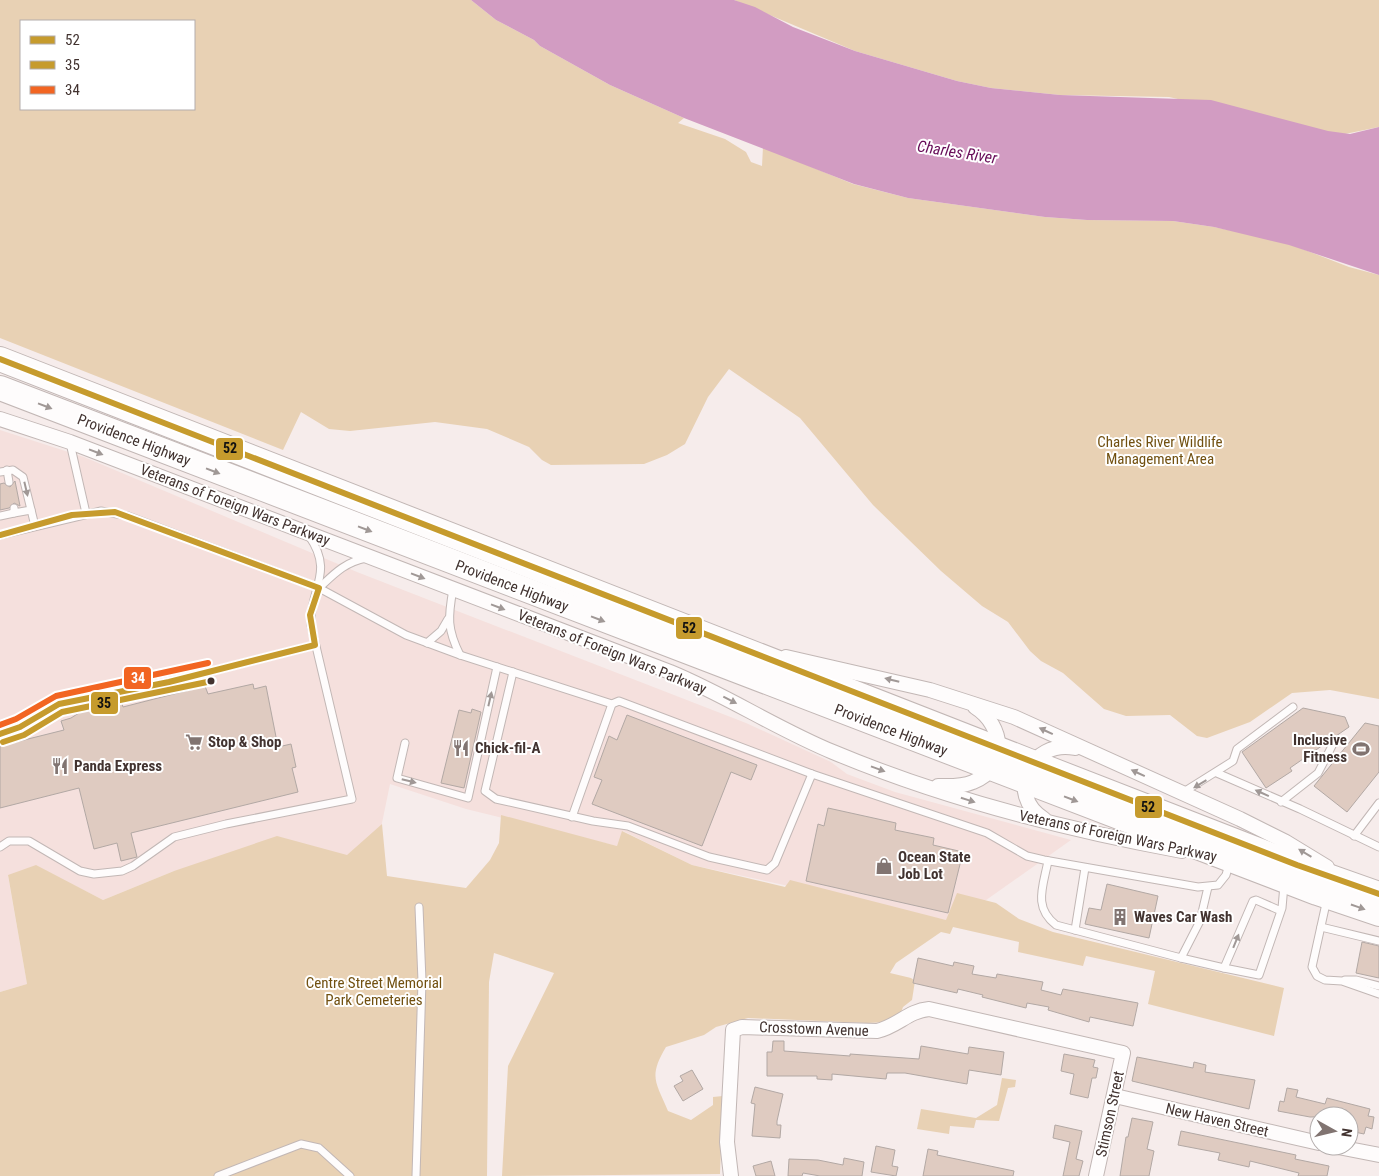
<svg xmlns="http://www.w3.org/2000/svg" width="1379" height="1176" viewBox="0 0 1379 1176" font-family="'Roboto Condensed',sans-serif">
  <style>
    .built { fill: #f5e0dd }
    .green { fill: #e8d1b4; fill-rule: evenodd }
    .water { fill: #d29cc2 }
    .building { fill: #dfcbc1; stroke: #b2a8a4 }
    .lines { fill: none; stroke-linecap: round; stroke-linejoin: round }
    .service-casing { stroke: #c2b7b5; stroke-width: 9 }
    .minor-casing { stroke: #c2b7b5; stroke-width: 16 }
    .trunk-casing { stroke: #c2b7b5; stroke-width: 26 }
    .service { stroke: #fefcfc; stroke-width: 7 }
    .minor { stroke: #fefcfc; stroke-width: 14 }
    .trunk { stroke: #fefcfc; stroke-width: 24 }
    .bus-1-casing { stroke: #fff; stroke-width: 10 }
    .bus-2-casing { stroke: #fff; stroke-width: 10 }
    .bus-3-casing { stroke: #fff; stroke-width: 10 }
    .bus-1 { stroke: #c69b2d; stroke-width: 6 }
    .bus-2 { stroke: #c69b2d; stroke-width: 6 }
    .bus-3 { stroke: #f26522; stroke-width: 6 }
    .oneway { fill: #a09896 }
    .bus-dot { fill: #423330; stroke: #fff; stroke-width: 2 }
    .labels { text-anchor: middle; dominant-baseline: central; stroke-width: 4; stroke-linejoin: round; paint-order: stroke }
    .street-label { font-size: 15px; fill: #423330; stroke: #fff }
    .park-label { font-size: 15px; fill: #715010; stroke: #fff }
    .poi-label { font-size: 15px; font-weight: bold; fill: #423330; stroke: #fff; text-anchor: start }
    .water-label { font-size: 16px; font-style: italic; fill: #670c58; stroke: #fff }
    .line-badge { stroke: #fff; stroke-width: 2 }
    .badge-label { font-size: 14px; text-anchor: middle; font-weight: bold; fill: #fff }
    .pale-badge-label { font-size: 14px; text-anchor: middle; font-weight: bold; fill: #111 }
  </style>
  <rect width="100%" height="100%" fill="#f6eceb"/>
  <path class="built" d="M 0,430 L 84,457 L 357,572 L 746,723 L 831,762 L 847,774 L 895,792 L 1071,840 L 955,922 L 692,865 L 623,831 L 617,846 L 466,809 L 390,784 L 374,862 L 174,871 L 103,900 L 36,866 L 8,876 L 27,984 L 0,992 Z"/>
  <g class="green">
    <path d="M 0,0 L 471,0 L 496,20 L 534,40 L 540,46 L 610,85 L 684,118 L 678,123 L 725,139 L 746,152 L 751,162 L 762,166 L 763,147 L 853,184 L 908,198 L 1045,217 L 1087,220 L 1173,221 L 1214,227 L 1282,241 L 1349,267 L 1379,275 L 1379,699 L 1330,690 L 1292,693 L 1250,722 L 1207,738 L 1197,736 L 1170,715 L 1126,716 L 1104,709 L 1063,673 L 1041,661 L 1030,651 L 1008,622 L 982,606 L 941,571 L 873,505 L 800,418 L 729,369 L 708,397 L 685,444 L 667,455 L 644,464 L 551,465 L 542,460 L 529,447 L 487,429 L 435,422 L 350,431 L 329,429 L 301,412 L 283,450 L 0,338 ZM 21,21 L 194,21 L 194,109 L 21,109 Z"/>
    <path d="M 734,0 L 1379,0 L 1379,127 L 1340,135 L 1169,97 L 1060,95 L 991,88 L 957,81 L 855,51 Z"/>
    <path d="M 501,815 L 617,846 L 622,831 L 692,865 L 785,887 L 790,880 L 946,920 L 957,893 L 996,903 L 1019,919 L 1053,932 L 1284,988 L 1274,1036 L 1148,1004 L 1155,971 L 1086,956 L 1083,966 L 1018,952 L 1019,942 L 953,927 L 950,934 L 941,932 L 896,963 L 890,973 L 911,978 L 915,981 L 912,1000 L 903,1007 L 900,1015 L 888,1022 L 867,1023 L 748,1018 L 716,1027 L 704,1035 L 666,1047 C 648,1077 656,1082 668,1111 L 691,1120 L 713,1105 L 713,1097 L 723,1096 L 720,1174 L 502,1176 L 508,1066 L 554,973 L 494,953 L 489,982 L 487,1176 L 0,1176 L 0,992 L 27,984 L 8,875 L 36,865 L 103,900 L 174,871 L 277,836 L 347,855 L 382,824 L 387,876 L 466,888 L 490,860 L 499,843 Z"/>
    <path d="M 1002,1078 L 1016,1080 L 1015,1087 L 1008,1088 L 999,1121 L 976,1120 L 974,1128 L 950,1126 L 949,1134 L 917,1129 L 921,1109 L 976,1118 L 997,1105 Z"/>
  </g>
  <path class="water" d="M 471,0 L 734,0 L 755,7 L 793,27 L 855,51 L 957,81 L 991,88 L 1060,95 L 1211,100 L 1328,131 L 1350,134 L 1379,127 L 1379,275 L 1289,245 L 1214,227 L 1173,221 L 1087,220 L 1045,217 L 908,198 L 854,184 L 684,118 L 610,85 L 540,46 L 534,40 L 496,20 Z"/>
  <g class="building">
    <path d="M 15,481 L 20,506 L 14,503 L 9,508 L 0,510 L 0,484 L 4,483 L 10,487 Z"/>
    <path d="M 253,684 L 254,689 L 266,686 L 278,747 L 291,744 L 296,767 L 292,768 L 298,792 L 131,833 L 137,857 L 121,861 L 117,843 L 94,849 L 79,788 L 0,808 L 0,746 L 64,730 L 61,721 L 71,718 L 90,706 L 101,705 L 112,707 L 122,704 L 123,707 L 205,686 L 208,694 Z"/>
    <path d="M 1303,708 L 1345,717 L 1349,727 L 1290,768 L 1292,771 L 1266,788 L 1242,752 Z"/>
    <path d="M 472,709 L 481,712 L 464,788 L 441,783 L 459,710 L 471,713 Z"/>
    <path d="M 627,715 L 757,765 L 751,780 L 731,772 L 702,846 L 592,804 L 602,780 L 594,777 L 609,736 L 617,740 Z"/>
    <path d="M 1365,723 L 1379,726 L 1379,772 L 1347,812 L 1314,786 Z"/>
    <path d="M 828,808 L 896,823 L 895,830 L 934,838 L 933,845 L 963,852 L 948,913 L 806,881 L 818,824 L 824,826 Z"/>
    <path d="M 1107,884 L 1158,896 L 1149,938 L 1085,924 L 1089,908 L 1101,910 Z"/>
    <path d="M 1362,942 L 1379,946 L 1379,978 L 1356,973 Z"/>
    <path d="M 918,958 L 953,966 L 954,962 L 974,966 L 972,974 L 996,978 L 997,974 L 1043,982 L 1041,990 L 1061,995 L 1063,989 L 1138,1003 L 1133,1026 L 1090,1017 L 1089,1022 L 1048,1010 L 1049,1007 L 1027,1003 L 1026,1008 L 982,997 L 983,995 L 958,989 L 957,993 L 913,983 Z"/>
    <path d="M 773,1041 L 784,1041 L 784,1051 L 850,1056 L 850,1054 L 919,1059 L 921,1046 L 968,1054 L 969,1047 L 1004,1052 L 1001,1075 L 969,1070 L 967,1084 L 905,1073 L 887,1073 L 886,1079 L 832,1074 L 832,1080 L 817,1079 L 817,1076 L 767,1076 L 767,1052 L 772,1052 Z"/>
    <path d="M 1064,1054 L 1095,1060 L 1093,1067 L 1098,1068 L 1096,1078 L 1092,1078 L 1088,1098 L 1070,1094 L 1074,1074 L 1061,1071 Z"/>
    <path d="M 1137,1057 L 1193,1068 L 1194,1062 L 1206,1065 L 1205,1072 L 1255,1080 L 1249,1109 L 1132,1081 Z"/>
    <path d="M 692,1070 L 703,1089 L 683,1101 L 674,1086 L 683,1081 L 680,1076 Z"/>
    <path d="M 755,1087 L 783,1094 L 777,1121 L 777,1125 L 781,1125 L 780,1138 L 752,1136 L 755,1104 L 751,1103 Z"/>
    <path d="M 1287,1088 L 1298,1090 L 1296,1097 L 1325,1104 L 1327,1098 L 1370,1109 L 1368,1116 L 1374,1117 L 1372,1129 L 1366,1127 L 1364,1134 L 1350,1131 L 1353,1116 L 1310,1117 L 1278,1111 L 1280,1101 L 1284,1102 Z"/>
    <path d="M 1132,1118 L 1153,1122 L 1147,1149 L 1154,1151 L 1149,1176 L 1120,1176 L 1126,1137 L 1128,1137 Z"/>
    <path d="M 1055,1125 L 1082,1131 L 1076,1159 L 1083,1161 L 1079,1176 L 1063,1176 L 1070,1142 L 1053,1138 Z"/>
    <path d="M 1181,1131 L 1296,1155 L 1295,1159 L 1329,1166 L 1327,1176 L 1298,1176 L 1299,1173 L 1250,1161 L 1249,1167 L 1218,1160 L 1220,1153 L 1178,1145 Z"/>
    <path d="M 876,1146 L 895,1150 L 892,1166 L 898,1167 L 896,1176 L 871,1172 Z"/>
    <path d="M 928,1149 L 938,1151 L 937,1155 L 1014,1171 L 1013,1176 L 923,1176 Z"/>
    <path d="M 844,1158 L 864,1162 L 862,1176 L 820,1176 L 803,1173 L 802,1176 L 788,1176 L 789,1159 L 818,1160 L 843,1165 Z"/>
    <path d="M 771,1161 L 775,1176 L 756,1176 L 753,1166 Z"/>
  </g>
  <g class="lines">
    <g class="service-casing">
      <g id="service">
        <path d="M 70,443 L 86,513"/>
        <path d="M 7,470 L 9,482"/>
        <path d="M 0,472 L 13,470 L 23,477 L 35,526"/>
        <path d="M 14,508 L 14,513 L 31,510"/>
        <path d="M 0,516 L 14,513"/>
        <path d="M 0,535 L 101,511 L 128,516 L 319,588 L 406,635 L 460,655 L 612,704"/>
        <path d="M 319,588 C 334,574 345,562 366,558"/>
        <path d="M 453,589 C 448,617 447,629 460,655"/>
        <path d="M 427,643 L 441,631 L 448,619"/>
        <path d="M 513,672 L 485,791 L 496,799 L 593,821 L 628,826 L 709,857 L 767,870 L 775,863 L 812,774"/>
        <path d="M 0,734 L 20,727 L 59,704 L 117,691 L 169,682 L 315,645"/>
        <path d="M 405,743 L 397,778 L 468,798 L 497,667"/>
        <path d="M 1217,773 L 1300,809 L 1379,847"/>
        <path d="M 1182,793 L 1233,761 L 1237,749 L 1293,707"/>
        <path d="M 1281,802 L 1318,773 L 1333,744"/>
        <path d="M 572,817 L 612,704 L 619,701 L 812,774 L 987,833 L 1027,856 L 1044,860 L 1198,887 L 1218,885 L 1226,875 L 1229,864"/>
        <path d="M 1354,836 L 1379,803"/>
        <path d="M 0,847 L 9,841 L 29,841 L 80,871 L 94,874 L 122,871 L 133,866 L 174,837 L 226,824 L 352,799 L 311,625 C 309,589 335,573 309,536"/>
        <path d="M 1048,861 C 1043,887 1033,907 1056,925 L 1181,958 L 1200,921 L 1208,887"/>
        <path d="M 1327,899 L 1312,967 L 1317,976 L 1325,980 L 1342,981 L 1379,994"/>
        <path d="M 1281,911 L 1256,900 L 1253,901 L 1224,968 L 1259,975 L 1282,908 L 1284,885"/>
        <path d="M 1321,927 L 1379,941"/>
        <path d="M 1075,930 L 1085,868"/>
        <path d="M 1181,958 L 1224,968"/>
        <path d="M 1345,980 L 1356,980 L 1379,986"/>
        <path d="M 218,1176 L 301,1144 L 319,1148 L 350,1176"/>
        <path d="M 416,1176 L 422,981 L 419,907"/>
      </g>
    </g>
    <g class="minor-casing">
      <g id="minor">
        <path d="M 0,419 L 70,442 L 670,672 C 726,695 777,729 833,752 C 945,799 1063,829 1182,851"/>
        <path d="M 786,657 L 930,690 L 1014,717 L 1240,819 L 1286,842 L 1327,867"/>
        <path d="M 938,786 C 949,786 962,787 973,782 C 1009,768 1004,725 975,707"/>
        <path d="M 1044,819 C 1005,795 1030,739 1075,748"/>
        <path d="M 1115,1096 L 1319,1143"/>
        <path d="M 1333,1146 L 1379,1155"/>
        <path d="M 731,1176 L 727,1142 L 733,1030 L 742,1027 L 877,1031 C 898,1026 908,1011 929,1009 L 1123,1053 L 1096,1176"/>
      </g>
    </g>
    <g class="trunk-casing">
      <g id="trunk">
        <path d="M 0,359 L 1032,762 L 1297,865 L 1379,894"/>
        <path d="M 0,388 L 1317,893 L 1379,914"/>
      </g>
    </g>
    <use href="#service" class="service"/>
    <use href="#minor" class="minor"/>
    <use href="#trunk" class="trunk"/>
    <g class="bus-1-casing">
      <g id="bus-1">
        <path d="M 0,359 L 1297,865 L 1379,894"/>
        <path d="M 0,535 L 72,515 L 115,512 L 319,588 L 310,615 L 315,645 L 169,682 L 59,704 L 20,727 L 0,734"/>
      </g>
    </g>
    <g class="bus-2-casing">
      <path id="bus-2" d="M 3,742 L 24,735 L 62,712 L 212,681"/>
    </g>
    <g class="bus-3-casing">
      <path id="bus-3" d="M 0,725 L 16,719 L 56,696 L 208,663"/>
    </g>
    <use href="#bus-1" class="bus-1"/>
    <use href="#bus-2" class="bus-2"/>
    <use href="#bus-3" class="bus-3"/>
  </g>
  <defs><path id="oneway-solid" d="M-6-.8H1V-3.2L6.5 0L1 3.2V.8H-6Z" transform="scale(1.25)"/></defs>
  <g class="oneway">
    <use href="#oneway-solid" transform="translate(45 406) rotate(21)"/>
    <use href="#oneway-solid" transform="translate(96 452) rotate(21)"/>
    <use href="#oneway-solid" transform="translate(213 471) rotate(21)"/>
    <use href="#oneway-solid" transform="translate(26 489) rotate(77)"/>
    <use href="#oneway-solid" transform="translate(365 529) rotate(21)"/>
    <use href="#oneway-solid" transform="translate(418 576) rotate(21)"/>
    <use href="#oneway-solid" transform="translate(498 607) rotate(21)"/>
    <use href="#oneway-solid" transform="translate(598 619) rotate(21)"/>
    <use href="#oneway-solid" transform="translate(892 680) rotate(-166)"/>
    <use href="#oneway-solid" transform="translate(490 699) rotate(-77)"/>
    <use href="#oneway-solid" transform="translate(730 700) rotate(27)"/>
    <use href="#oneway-solid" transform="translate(1046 731) rotate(-155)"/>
    <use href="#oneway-solid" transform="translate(878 769) rotate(20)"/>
    <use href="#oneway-solid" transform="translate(1138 773) rotate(-155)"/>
    <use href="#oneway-solid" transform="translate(409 781) rotate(14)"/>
    <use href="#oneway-solid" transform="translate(1200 784) rotate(149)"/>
    <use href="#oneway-solid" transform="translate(1262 793) rotate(-156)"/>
    <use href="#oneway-solid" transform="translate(1071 799) rotate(21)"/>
    <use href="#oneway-solid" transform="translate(968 800) rotate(18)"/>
    <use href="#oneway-solid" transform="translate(1305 853) rotate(-149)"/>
    <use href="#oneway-solid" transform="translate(1358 907) rotate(19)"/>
    <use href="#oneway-solid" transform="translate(1236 941) rotate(-68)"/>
  </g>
  <defs>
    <g id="supermarket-bare" transform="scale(1.35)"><path d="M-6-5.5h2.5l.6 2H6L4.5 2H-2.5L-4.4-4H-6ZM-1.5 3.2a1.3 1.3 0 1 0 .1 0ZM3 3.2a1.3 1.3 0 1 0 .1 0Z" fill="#817471" stroke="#fff" stroke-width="2.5" paint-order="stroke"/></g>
    <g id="restaurant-bare" transform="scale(1.35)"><path d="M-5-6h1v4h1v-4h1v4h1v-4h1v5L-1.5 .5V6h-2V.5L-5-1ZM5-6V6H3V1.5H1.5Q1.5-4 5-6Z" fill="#817471" stroke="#fff" stroke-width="2.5" paint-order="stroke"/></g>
    <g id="stadium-bare" transform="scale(1.35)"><path d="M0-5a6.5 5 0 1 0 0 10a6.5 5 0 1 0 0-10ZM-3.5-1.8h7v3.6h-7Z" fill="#817471" stroke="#fff" stroke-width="2.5" paint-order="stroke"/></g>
    <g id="shop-bare" transform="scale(1.35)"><path d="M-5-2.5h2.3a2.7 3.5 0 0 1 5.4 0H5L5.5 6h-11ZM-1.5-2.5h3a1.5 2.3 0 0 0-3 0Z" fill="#817471" stroke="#fff" stroke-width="2.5" paint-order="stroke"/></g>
    <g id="building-bare" transform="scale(1.35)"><path d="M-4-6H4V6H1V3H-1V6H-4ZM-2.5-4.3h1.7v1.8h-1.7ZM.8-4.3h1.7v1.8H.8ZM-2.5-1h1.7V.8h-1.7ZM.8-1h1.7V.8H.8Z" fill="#817471" stroke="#fff" stroke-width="2.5" paint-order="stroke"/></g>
  </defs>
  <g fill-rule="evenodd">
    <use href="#supermarket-bare" x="194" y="742"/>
    <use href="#restaurant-bare" x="461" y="748"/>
    <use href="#stadium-bare" x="1361" y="749"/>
    <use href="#restaurant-bare" x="60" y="766"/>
    <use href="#shop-bare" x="884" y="866"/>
    <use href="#building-bare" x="1120" y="917"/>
  </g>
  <circle class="bus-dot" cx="211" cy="681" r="4.5"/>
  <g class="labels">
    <g class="street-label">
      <text transform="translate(134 440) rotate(21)">Providence Highway</text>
      <text transform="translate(235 505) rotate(21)">Veterans of Foreign Wars Parkway</text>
      <text transform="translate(512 586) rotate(21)">Providence Highway</text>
      <text transform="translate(612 652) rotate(22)">Veterans of Foreign Wars Parkway</text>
      <text transform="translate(891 730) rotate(21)">Providence Highway</text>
      <text transform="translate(1118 836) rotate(12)">Veterans of Foreign Wars Parkway</text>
      <text transform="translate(814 1029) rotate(2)">Crosstown Avenue</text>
      <text transform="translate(1110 1114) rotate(-78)">Stimson Street</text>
      <text transform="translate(1217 1120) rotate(13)">New Haven Street</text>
    </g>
    <g class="park-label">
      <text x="1160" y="442">Charles River Wildlife<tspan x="1160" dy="17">Management Area</tspan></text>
      <text x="374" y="983">Centre Street Memorial<tspan x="374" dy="17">Park Cemeteries</tspan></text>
    </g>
    <g class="poi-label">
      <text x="1347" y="740" text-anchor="end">Inclusive<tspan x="1347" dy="17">Fitness</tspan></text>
      <text x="208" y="742">Stop &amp; Shop</text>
      <text x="475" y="748">Chick-fil-A</text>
      <text x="74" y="766">Panda Express</text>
      <text x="898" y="857">Ocean State<tspan x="898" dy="17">Job Lot</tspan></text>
      <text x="1134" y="917">Waves Car Wash</text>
    </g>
    <g class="water-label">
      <text transform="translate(957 152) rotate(9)">Charles River</text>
    </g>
  </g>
  <g class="line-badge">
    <rect x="215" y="437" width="29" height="24" rx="5" fill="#c69b2d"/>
    <rect x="675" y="616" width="28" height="24" rx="5" fill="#c69b2d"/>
    <rect x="123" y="666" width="29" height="24" rx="5" fill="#f26522"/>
    <rect x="90" y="691" width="29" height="24" rx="5" fill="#c69b2d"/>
    <rect x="1134" y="795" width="29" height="24" rx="5" fill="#c69b2d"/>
  </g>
  <g class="badge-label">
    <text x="138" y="683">34</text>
  </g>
  <g class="pale-badge-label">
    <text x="230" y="453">52</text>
    <text x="689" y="633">52</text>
    <text x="104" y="708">35</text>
    <text x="1148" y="812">52</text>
  </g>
  <rect x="20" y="20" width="175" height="90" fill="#ffffff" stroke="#b3adac"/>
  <rect x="30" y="36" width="25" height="8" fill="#c69b2d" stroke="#b3adac"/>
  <text x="65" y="45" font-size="15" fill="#423330">52</text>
  <rect x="30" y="61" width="25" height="8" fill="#c69b2d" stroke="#b3adac"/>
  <text x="65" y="70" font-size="15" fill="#423330">35</text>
  <rect x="30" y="86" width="25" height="8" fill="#f26522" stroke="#b3adac"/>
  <text x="65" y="95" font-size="15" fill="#423330">34</text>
  <g transform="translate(1334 1131) rotate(98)"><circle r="24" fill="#ffffff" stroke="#b3adac"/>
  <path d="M0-4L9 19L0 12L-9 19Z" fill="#817471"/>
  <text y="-8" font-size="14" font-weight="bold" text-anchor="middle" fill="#423330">N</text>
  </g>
</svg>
